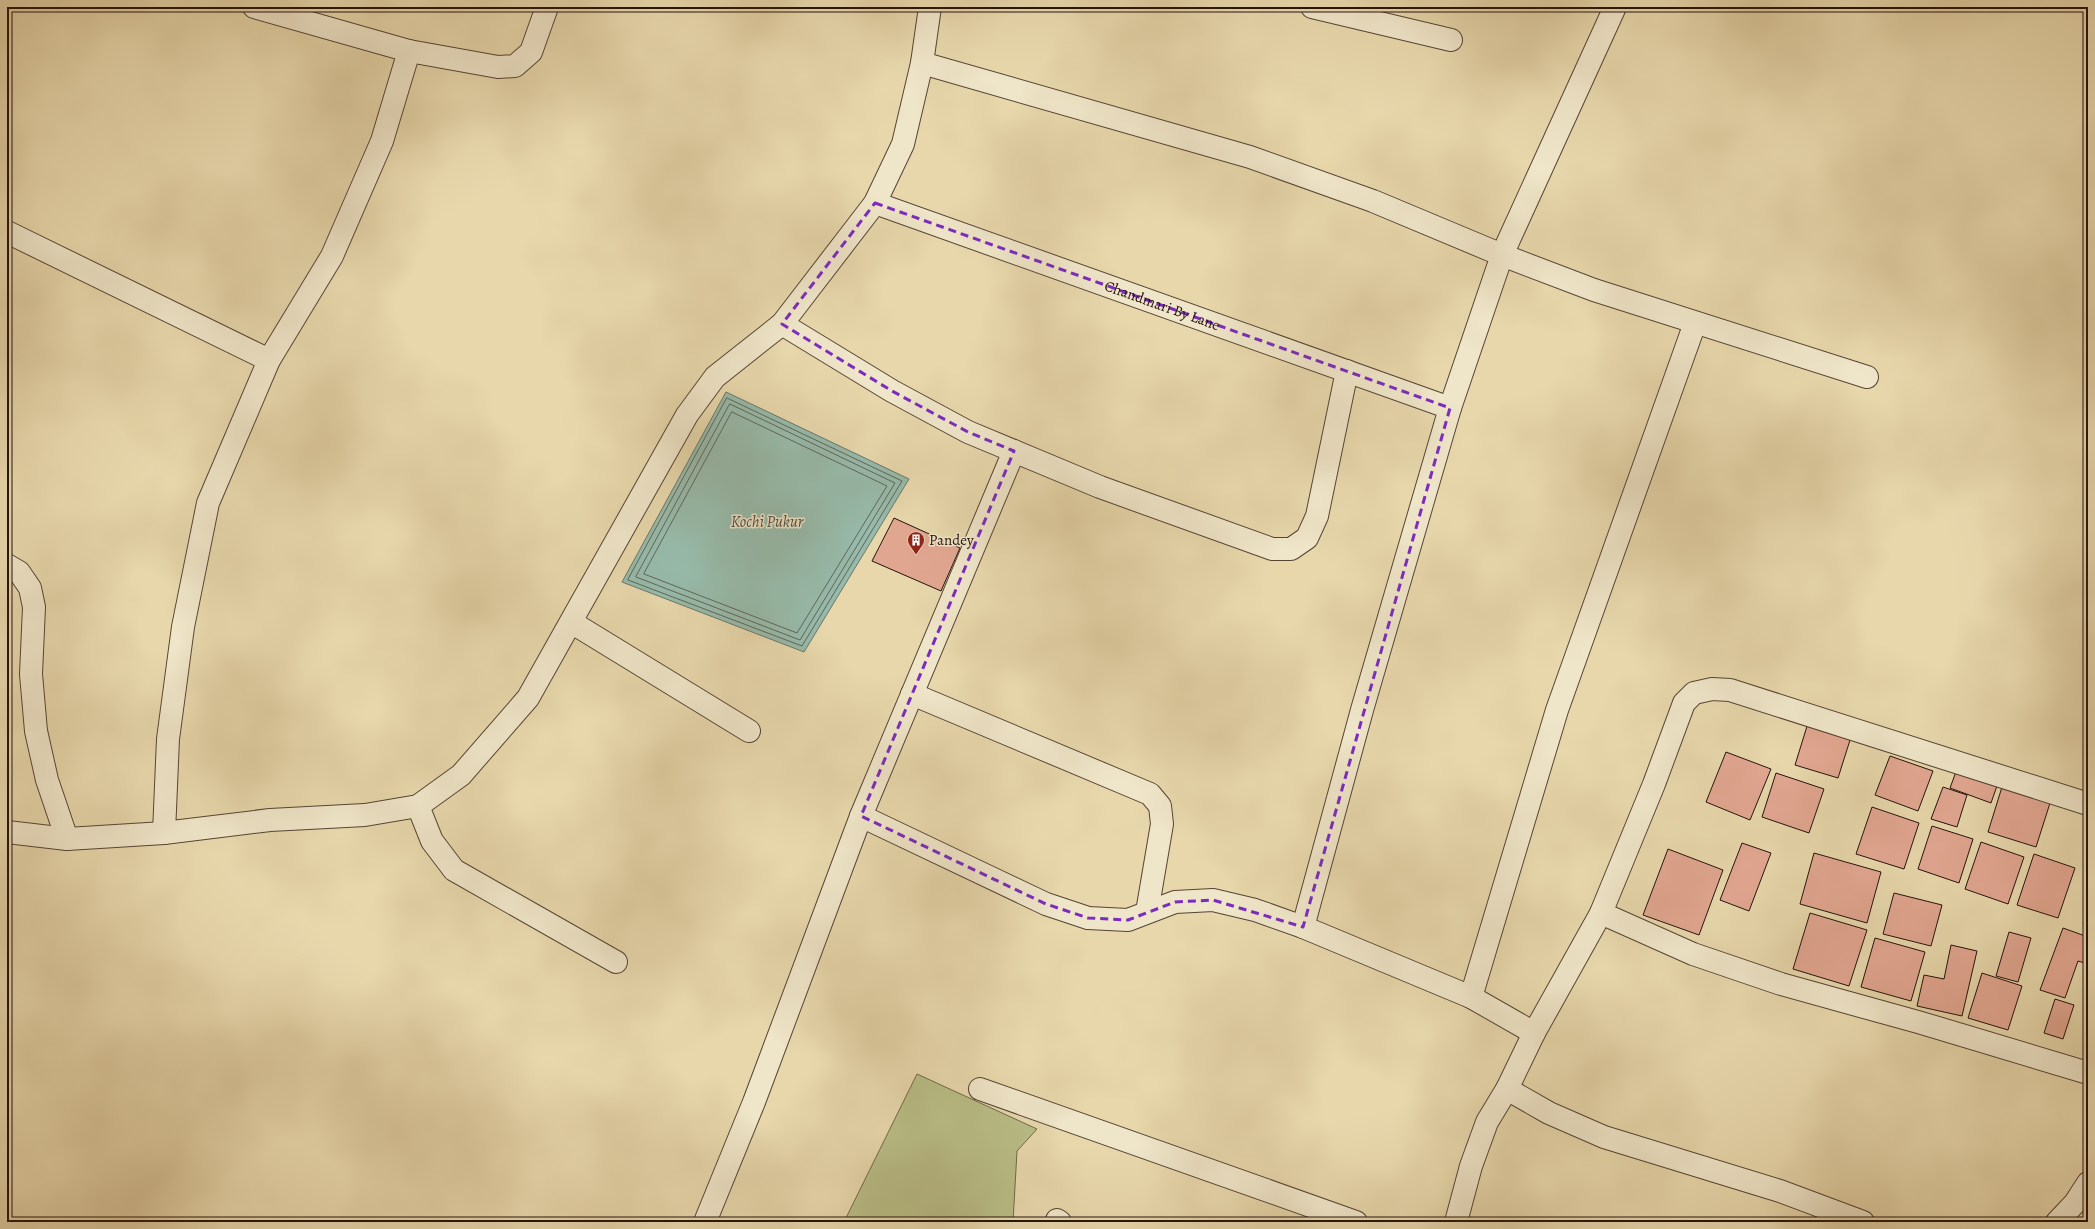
<svg xmlns="http://www.w3.org/2000/svg" width="2095" height="1229" viewBox="0 0 2095 1229" font-family="Alegreya,serif">
  <style>
    .green { fill: #b9bd86; stroke: #6f6849 }
    .water { fill: #97baaa; stroke: #69776b }
    .lines { fill: none; stroke-linecap: round; stroke-linejoin: round }
    .shore { stroke: #5e665b; stroke-width: 1 }
    .building { fill: #e1a690; stroke: #25130c }
    .street-casing { stroke: #564434; stroke-width: 24 }
    .street { stroke: #efe5c8; stroke-width: 22 }
    .marked { fill: none; stroke: #7b2cbf; stroke-width: 3; stroke-dasharray: 8 5; stroke-linejoin: round }
    .labels { text-anchor: middle; dominant-baseline: central; stroke-width: 3; stroke-linejoin: round; paint-order: stroke }
    .street-label { font-size: 15px; fill: #25130c; stroke: #efe5c8 }
    .poi-label { font-size: 15px; fill: #25130c; stroke: #efe5c8; text-anchor: start }
    .water-label { font-size: 16px; font-style: italic; fill: #4d4d43; stroke: #efe5c8 }
  </style>
  <rect width="100%" height="100%" fill="#e7d7ab"/>
  <filter id="stains"><feTurbulence type="fractalNoise" baseFrequency=".005" numOctaves="4"/><feColorMatrix values="0 0 0 0 .2 0 0 0 0 .09 0 0 0 0 .02 0 0 0 .5 -.17"/></filter>
  <radialGradient id="worn" r=".72"><stop offset=".6" stop-color="#630" stop-opacity="0"/><stop offset="1" stop-color="#630" stop-opacity=".3"/></radialGradient>
  <path class="green" d="M 917,1074 L 1037,1129 L 1017,1151 L 1013,1222 L 844,1222 Z"/>
  <path class="water" d="M 726,392 L 909,479 L 804,652 L 622,582 Z"/>
  <g class="lines">
    <g class="shore">
      <path d="M 727,398 L 902,481 L 802,646 L 628,580 Z"/>
      <path d="M 730,404 L 895,483 L 800,640 L 636,577 Z"/>
      <path d="M 732,412 L 887,486 L 797,633 L 644,574 Z"/>
    </g>
  </g>
  <g class="building">
    <path d="M 894,518 L 960,548 L 941,591 L 872,561 Z"/>
    <path d="M 1808,723 L 1851,737 L 1838,778 L 1795,765 Z"/>
    <path d="M 1726,752 L 1771,769 L 1750,820 L 1706,802 Z"/>
    <path d="M 1890,756 L 1933,771 L 1918,811 L 1875,795 Z"/>
    <path d="M 1957,769 L 1998,783 L 1991,803 L 1950,788 Z"/>
    <path d="M 1776,773 L 1824,789 L 1809,833 L 1762,817 Z"/>
    <path d="M 1943,787 L 1967,795 L 1957,827 L 1931,819 Z"/>
    <path d="M 2002,787 L 2050,803 L 2036,847 L 1988,832 Z"/>
    <path d="M 1872,807 L 1919,823 L 1904,869 L 1856,854 Z"/>
    <path d="M 1932,826 L 1973,839 L 1959,883 L 1918,869 Z"/>
    <path d="M 1981,842 L 2024,857 L 2008,904 L 1965,889 Z"/>
    <path d="M 1742,843 L 1771,853 L 1749,911 L 1720,900 Z"/>
    <path d="M 1668,849 L 1723,870 L 1699,935 L 1643,915 Z"/>
    <path d="M 1814,853 L 1881,872 L 1867,923 L 1800,904 Z"/>
    <path d="M 2034,854 L 2075,868 L 2058,918 L 2017,905 Z"/>
    <path d="M 1894,893 L 1942,905 L 1931,946 L 1883,934 Z"/>
    <path d="M 2088,911 L 2088,926 L 2083,924 Z"/>
    <path d="M 1810,913 L 1867,930 L 1849,986 L 1793,969 Z"/>
    <path d="M 2063,928 L 2088,937 L 2088,964 L 2078,961 L 2065,998 L 2040,990 Z"/>
    <path d="M 2009,932 L 2031,938 L 2018,982 L 1996,976 Z"/>
    <path d="M 1875,938 L 1925,952 L 1911,1001 L 1861,987 Z"/>
    <path d="M 1951,945 L 1977,951 L 1962,1016 L 1917,1006 L 1924,975 L 1944,979 Z"/>
    <path d="M 1982,973 L 2022,986 L 2008,1030 L 1968,1018 Z"/>
    <path d="M 2055,999 L 2074,1005 L 2063,1039 L 2044,1033 Z"/>
    <path d="M 2088,1034 L 2088,1049 L 2084,1048 Z"/>
  </g>
  <g class="lines">
    <g class="street-casing">
      <g id="street">
        <path d="M 254,7 L 409,51"/>
        <path d="M 1312,7 L 1451,40"/>
        <path d="M 922,63 L 1250,157 L 1373,201 L 1502,255 L 1594,290 L 1867,377"/>
        <path id="s1" d="M 875,203 L 1450,408"/>
        <path d="M 7,232 L 269,360"/>
        <path d="M 782,324 L 892,391 L 968,432 L 1100,487 L 1272,549 L 1291,549 L 1307,538 L 1317,516 L 1347,371"/>
        <path d="M 7,565 L 19,572 L 30,588 L 34,607 L 31,674 L 36,731 L 47,780 L 67,839"/>
        <path d="M 571,622 L 749,731"/>
        <path d="M 912,694 L 1150,794 L 1160,806 L 1162,824 L 1147,912"/>
        <path d="M 418,806 L 432,841 L 454,870 L 616,962"/>
        <path d="M 861,816 L 1046,904 L 1088,918 L 1128,920 L 1175,902 L 1213,900 L 1255,910 L 1303,927 L 1471,997 L 1534,1033"/>
        <path d="M 7,832 L 67,839 L 164,833 L 270,820 L 365,815 L 418,806 L 461,775 L 528,698 L 687,415 L 715,377 L 782,324 L 875,203 L 903,144 L 922,63 L 930,7"/>
        <path d="M 164,833 L 168,739 L 183,627 L 208,503 L 269,360 L 332,256 L 382,141 L 409,51 L 498,67 L 515,66 L 531,52 L 547,7"/>
        <path d="M 1601,913 L 1693,954 L 1781,984 L 1918,1022 L 2088,1073"/>
        <path d="M 1303,927 L 1362,710 L 1450,408 L 1502,255 L 1615,7"/>
        <path d="M 1471,997 L 1557,710 L 1695,323"/>
        <path d="M 980,1089 L 1356,1222"/>
        <path d="M 1507,1089 L 1549,1113 L 1604,1137 L 1780,1191 L 1863,1222"/>
        <path d="M 1057,1220 L 1060,1222"/>
        <path d="M 705,1222 L 754,1102 L 861,816 L 1014,451"/>
        <path d="M 1456,1222 L 1471,1166 L 1487,1122 L 1507,1089 L 1534,1033 L 1601,913 L 1654,784 L 1684,703 L 1694,693 L 1712,689 L 1730,690 L 2088,804"/>
        <path d="M 2057,1222 L 2075,1203 L 2088,1183"/>
      </g>
    </g>
    <use href="#street" class="street"/>
  </g>
  <path class="marked" d="M 875,203 L 1450,408 L 1303,927 L 1213,900 L 1175,902 L 1128,920 L 1088,918 L 1046,904 L 861,816 L 1014,451 L 968,432 L 892,391 L 782,324 Z"/>
  <defs>
    <g id="building-pin" transform="scale(0.9)"><path d="M0 17L-7.5 6A9.5 9.5 0 1 1 7.5 6Z" fill="#8f2418" stroke="#efe5c8"/><path d="M-4-6H4V6H1V3H-1V6H-4ZM-2.5-4.3h1.7v1.8h-1.7ZM.8-4.3h1.7v1.8H.8ZM-2.5-1h1.7V.8h-1.7ZM.8-1h1.7V.8H.8Z" fill="#fff"/></g>
  </defs>
  <g fill-rule="evenodd">
    <use href="#building-pin" x="916" y="540"/>
  </g>
  <g class="labels">
    <g class="street-label">
      <text stroke="none"><textPath href="#s1" startOffset="305">Chandmari By Lane</textPath></text>
    </g>
    <g class="poi-label">
      <text x="929" y="540">Pandey</text>
    </g>
    <g class="water-label">
      <text x="767" y="522">Kochi Pukur</text>
    </g>
  </g>
  <rect width="2095" height="1229" fill="none" stroke="#e7d7ab" stroke-width="24"/>
  <rect x="8" y="8" width="2079" height="1213" fill="none" stroke="#25130c" stroke-width="2"/>
  <rect x="12" y="12" width="2071" height="1205" fill="none" stroke="#25130c"/>
  <rect width="100%" height="100%" filter="url(#stains)"/>
  <rect width="100%" height="100%" fill="url(#worn)"/>
</svg>
